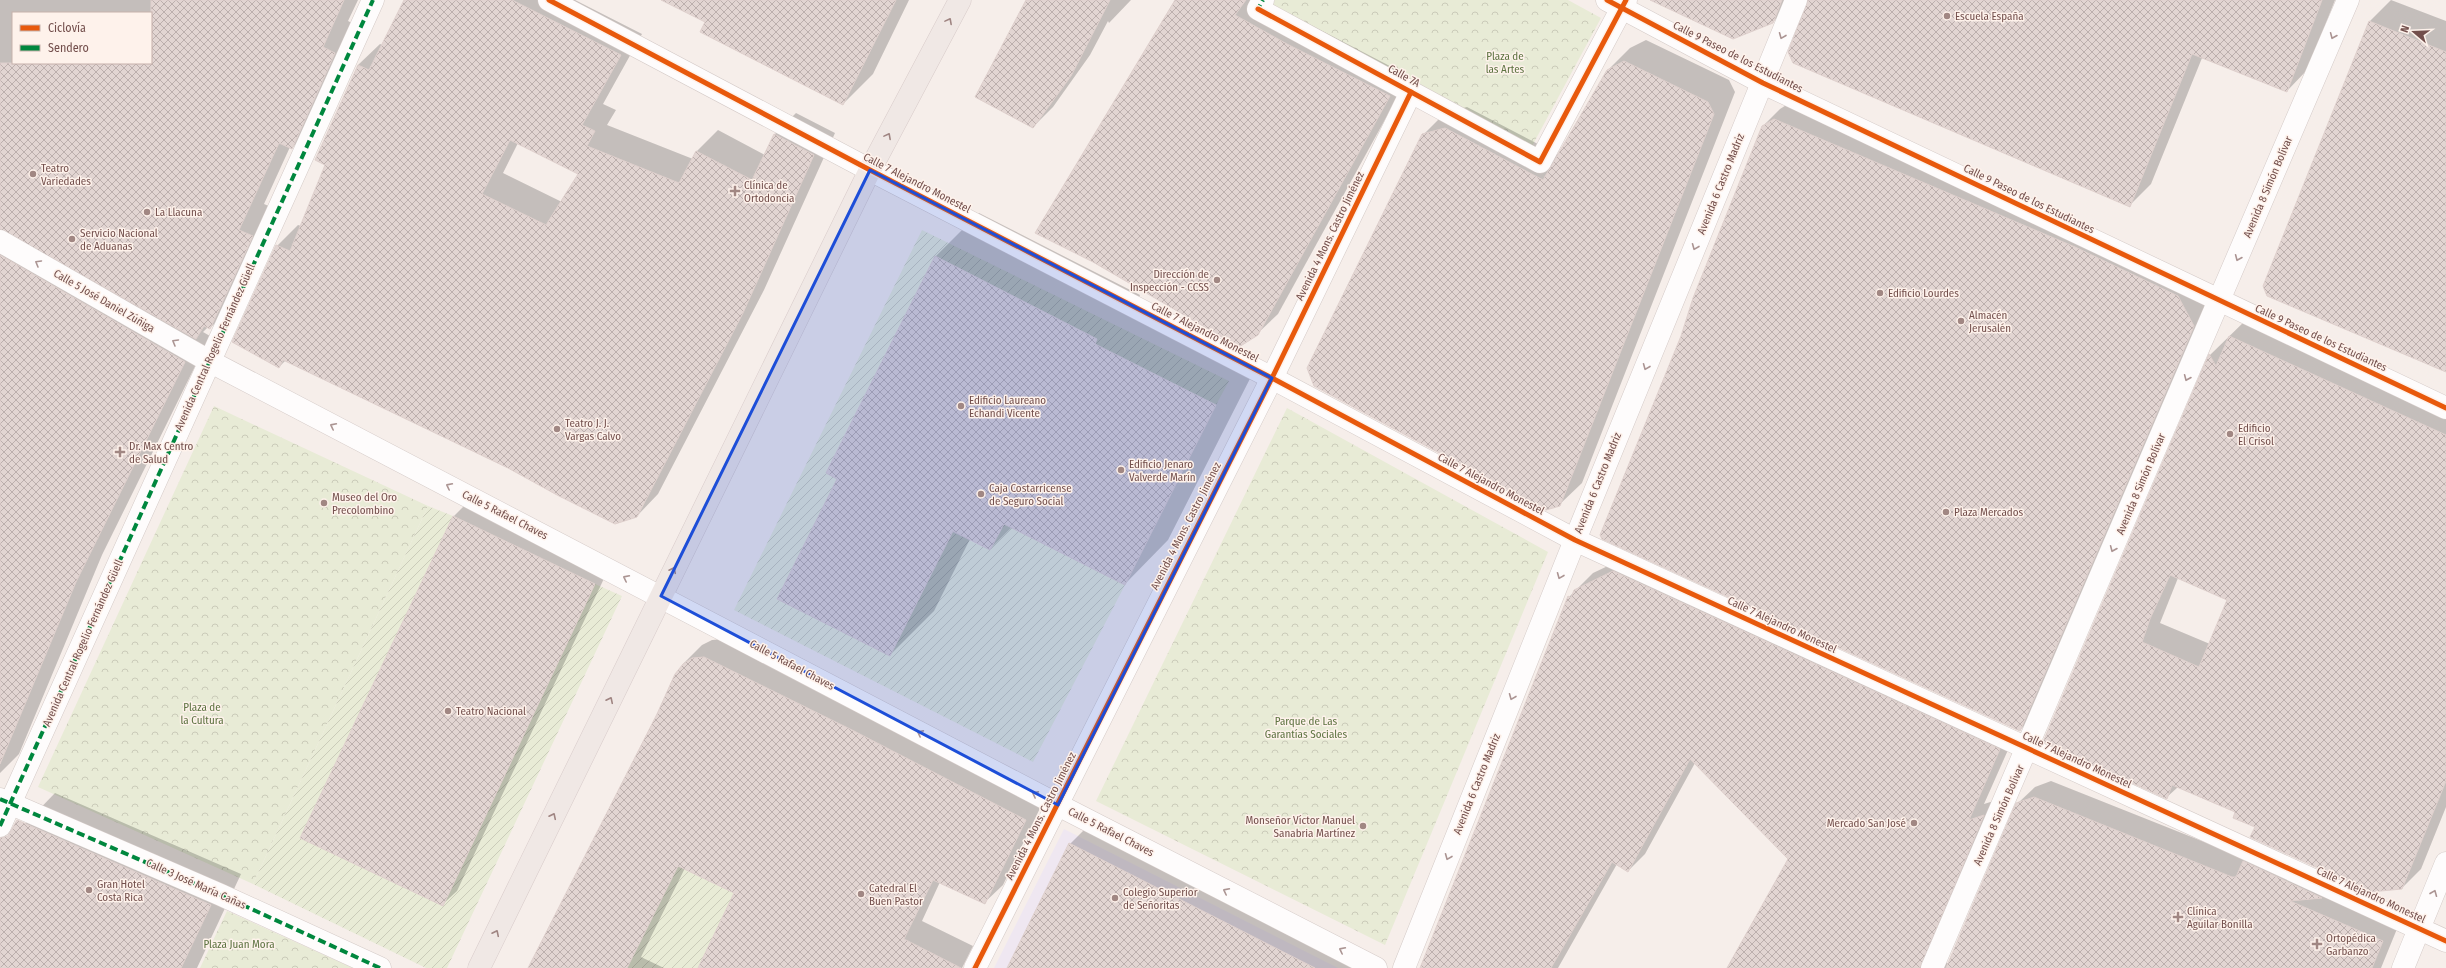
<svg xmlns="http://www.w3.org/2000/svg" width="2446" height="968" viewBox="0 0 2446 968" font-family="'Fira Sans Condensed',sans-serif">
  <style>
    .education { fill: #efe7f1 }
    .park { fill: url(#park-crowns) }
    .garden { fill: url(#garden-furrows); fill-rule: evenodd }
    .shadow { fill: #0003; fill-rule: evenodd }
    .building { fill: url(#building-cross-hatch); stroke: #dfd0cd; fill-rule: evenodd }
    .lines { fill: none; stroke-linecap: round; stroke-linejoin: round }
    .pedestrian-casing { stroke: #d4cac7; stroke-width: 23 }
    .minor-casing { stroke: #d4cac7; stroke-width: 23 }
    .tertiary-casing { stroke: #d4cac7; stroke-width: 23 }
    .trunk-casing { stroke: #d8cbca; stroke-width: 23 }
    .pedestrian { stroke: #fefcfc; stroke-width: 22 }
    .minor { stroke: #fefcfc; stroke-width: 22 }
    .tertiary { stroke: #fefcfc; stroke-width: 22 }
    .trunk { stroke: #f0e8e5; stroke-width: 22 }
    .quiet { stroke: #00873e; stroke-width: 4; stroke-dasharray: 8 4; stroke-linecap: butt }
    .cycleway-casing { stroke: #fef2eb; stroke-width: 8 }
    .cycleway { stroke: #e8590c; stroke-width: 5 }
    .oneway { stroke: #9f8582 }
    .oneway2 { stroke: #ab9492 }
    .marked { fill: #1d4ed8; fill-opacity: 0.2; stroke: #1d4ed8; stroke-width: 3; stroke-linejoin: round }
    .poi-dot { fill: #a18783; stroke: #fef2eb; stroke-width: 1.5 }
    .labels { text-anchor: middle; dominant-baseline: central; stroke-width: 3; stroke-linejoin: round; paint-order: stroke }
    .poi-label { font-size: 11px; fill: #734f4c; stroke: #fef2eb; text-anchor: start }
    .park-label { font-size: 11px; fill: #5d7341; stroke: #fef2eb }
    .street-label { font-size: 11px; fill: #734f4c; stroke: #fef2eb }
  </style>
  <defs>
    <pattern id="park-crowns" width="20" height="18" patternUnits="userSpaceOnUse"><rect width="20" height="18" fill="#e8ebd6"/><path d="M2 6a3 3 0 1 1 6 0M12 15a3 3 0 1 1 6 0" fill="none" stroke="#cacbb9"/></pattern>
    <pattern id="garden-furrows" width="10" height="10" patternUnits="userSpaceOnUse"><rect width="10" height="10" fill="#e8ebd6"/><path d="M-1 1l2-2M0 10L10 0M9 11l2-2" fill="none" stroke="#cacbb9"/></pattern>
    <pattern id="building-cross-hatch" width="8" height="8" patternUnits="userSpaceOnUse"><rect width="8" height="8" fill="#e2d5d2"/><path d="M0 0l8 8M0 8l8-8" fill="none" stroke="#bcafad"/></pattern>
  </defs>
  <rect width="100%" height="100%" fill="#f6eeea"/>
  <path class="education" d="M 1064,829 L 1338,968 L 994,968 Z"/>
  <g class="park">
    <path d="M 1275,0 L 1568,0 L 1601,18 L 1531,148 L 1272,6 Z"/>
    <path d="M 214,406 L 428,506 L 253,884 L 38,787 Z"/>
    <path d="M 1287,408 L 1548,552 L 1385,945 L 1096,801 Z"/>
    <path d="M 227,911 L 353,968 L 200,968 Z"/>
  </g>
  <g class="garden">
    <path d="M 922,230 L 1229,381 L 1216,405 L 1118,356 L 1027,535 L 1125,585 L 1033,762 L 734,610 ZM 935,256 L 1097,339 L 990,550 L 826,472 Z"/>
    <path d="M 428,506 L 453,516 L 301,838 L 443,905 L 595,584 L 622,596 L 447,968 L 426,968 L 253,884 Z"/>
    <path d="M 678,866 L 734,893 L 698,968 L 627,968 Z"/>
  </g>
  <g class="shadow">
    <path d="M 0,0 L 358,0 L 348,21 L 360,27 L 317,122 L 292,148 L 290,147 L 264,204 L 278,210 L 236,303 L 210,328 L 208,327 L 203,332 L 210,336 L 102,555 L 19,754 L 0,773 ZM 13,13 L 151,13 L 151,63 L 13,63 Z"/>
    <path d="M 405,0 L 575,0 L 642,34 L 603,104 L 616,110 L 607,125 L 693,159 L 696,152 L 718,130 L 765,155 L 775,134 L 796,113 L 835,133 L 764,290 L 658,494 L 637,516 L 509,467 L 286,360 L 279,367 L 277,246 L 298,225 L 301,226 L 326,164 L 316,159 L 358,65 L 380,44 L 383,45 ZM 518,143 L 579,173 L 562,202 L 503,173 Z"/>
    <path d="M 663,0 L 909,0 L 873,74 L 843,104 L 706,22 Z"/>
    <path d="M 1027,0 L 1131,0 L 1109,23 L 1108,21 L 1090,55 L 1053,107 L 1033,127 Z"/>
    <path d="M 1176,0 L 1263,0 L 1409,76 L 1278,314 L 1257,334 Z"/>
    <path d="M 1658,0 L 1794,0 L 1773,22 Z"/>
    <path d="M 1809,0 L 2335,0 L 2308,69 L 2287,91 L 2202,58 L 2151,184 L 2129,206 Z"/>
    <path d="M 2391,0 L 2446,21 L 2446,371 L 2264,286 L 2370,21 Z"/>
    <path d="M 1646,40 L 1729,80 L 1735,92 L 1582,483 L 1559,505 L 1423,135 L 1445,113 L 1467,107 L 1559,155 L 1608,70 L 1630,48 Z"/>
    <path d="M 1791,102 L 2092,231 L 2210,309 L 2037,713 L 2020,730 L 1682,336 L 1763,126 L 1780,109 Z"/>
    <path d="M 979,213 L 1140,295 L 1138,300 L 1259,361 L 1168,540 L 1125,584 L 1012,527 L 990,549 L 970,539 L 934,611 L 890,655 L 839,478 L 935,257 Z"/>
    <path d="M 2249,317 L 2446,406 L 2446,807 L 2421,869 L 2402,888 L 2256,826 L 2236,812 L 2178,787 L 2167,797 L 2044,741 L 2210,355 ZM 2178,578 L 2228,600 L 2210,644 L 2160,623 Z"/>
    <path d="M 467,503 L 608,570 L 457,891 L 443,904 L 453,517 Z"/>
    <path d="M 1631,555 L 2016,732 L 1984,804 L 2000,799 L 1944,963 L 1949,963 L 2017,804 L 2035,787 L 2051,781 L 2247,859 L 2399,924 L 2381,968 L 1727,968 L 1789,859 L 1695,763 L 1645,854 L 1628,871 L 1617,864 L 1558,968 L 1421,968 L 1569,597 L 1593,573 Z"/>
    <path d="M 723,639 L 1043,802 L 1003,885 L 984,903 L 940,882 L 922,921 L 973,946 L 962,968 L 699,968 L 735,892 L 685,868 L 641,957 L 664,968 L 529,968 L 683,664 L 702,645 L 712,640 Z"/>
    <path d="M 55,793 L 241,874 L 197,968 L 0,968 L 0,878 L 25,824 Z"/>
    <path d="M 1089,825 L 1370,968 L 1008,968 L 1070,844 Z"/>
  </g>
  <g class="building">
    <path d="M 151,0 L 344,0 L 323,47 L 335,53 L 292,149 L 279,143 L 239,230 L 253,236 L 210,329 L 204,326 L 196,339 L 0,229 L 0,63 L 151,63 Z"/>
    <path d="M 404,0 L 512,0 L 621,55 L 582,125 L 595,131 L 587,146 L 679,183 L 696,151 L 752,180 L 774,134 L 814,155 L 743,313 L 637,517 L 615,524 L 557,495 L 508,468 L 283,360 L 279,368 L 232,342 L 276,245 L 290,251 L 325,165 L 315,160 L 358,65 L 369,70 ZM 510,140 L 578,174 L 546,225 L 482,194 Z"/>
    <path d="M 661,0 L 896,0 L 843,105 L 700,32 L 705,22 Z"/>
    <path d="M 1026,0 L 1110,0 L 1071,76 L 1033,128 L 975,97 Z"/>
    <path d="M 1175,0 L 1246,0 L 1235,15 L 1287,44 L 1390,96 L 1258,335 L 1239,347 L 1093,262 L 1035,233 Z"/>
    <path d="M 1650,0 L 1782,0 L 1773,23 L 1733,39 Z"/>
    <path d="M 1808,0 L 2322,0 L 2287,92 L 2192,54 L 2130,207 L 1793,63 L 1788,52 Z"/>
    <path d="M 2369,21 L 2446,52 L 2446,372 L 2267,296 L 2263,286 Z"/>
    <path d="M 1624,61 L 1708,102 L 1714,114 L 1560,506 L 1546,510 L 1314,386 L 1307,368 L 1422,134 L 1445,128 L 1543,180 L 1607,70 Z"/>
    <path d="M 1774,119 L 2075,247 L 2178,296 L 2194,326 L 2020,731 L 1602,539 L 1600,535 L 1681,336 L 1693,298 L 1762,126 Z"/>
    <path d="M 0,255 L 185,362 L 76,582 L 0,764 Z"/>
    <path d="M 935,256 L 1097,339 L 1095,344 L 1216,405 L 1125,585 L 1004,524 L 990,550 L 953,531 L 890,656 L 777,599 L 837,479 L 826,473 Z"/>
    <path d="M 2229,336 L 2446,435 L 2446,781 L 2402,889 L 2370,892 L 2250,837 L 2255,827 L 2233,818 L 2235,812 L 2172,785 L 2167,799 L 2043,742 L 2209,354 L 2216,366 ZM 2170,575 L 2227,600 L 2199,667 L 2142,642 L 2150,619 Z"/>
    <path d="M 453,516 L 595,584 L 443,906 L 300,838 Z"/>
    <path d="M 1613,571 L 2000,749 L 1969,820 L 1984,815 L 1920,968 L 1727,968 L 1788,859 L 1690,759 L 1628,872 L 1612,862 L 1551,968 L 1420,968 L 1568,596 L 1571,598 L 1574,590 Z"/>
    <path d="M 704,657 L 854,731 L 1026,820 L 985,904 L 933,880 L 904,939 L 961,968 L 698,968 L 734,893 L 678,866 L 627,968 L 528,968 L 657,714 L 675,674 L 683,664 L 692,658 Z"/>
    <path d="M 2034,797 L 2232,877 L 2236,877 L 2243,861 L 2322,898 L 2290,901 L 2383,941 L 2372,968 L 1946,968 L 2016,803 Z"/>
    <path d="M 17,820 L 211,905 L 181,968 L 0,968 L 0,838 L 8,836 Z"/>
    <path d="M 1069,843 L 1315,968 L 1007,968 Z"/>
  </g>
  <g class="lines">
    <g class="pedestrian-casing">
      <g id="pedestrian">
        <path d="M 1263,0 L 1258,9 L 1540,162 L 1626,0"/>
        <path d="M 1607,0 L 1763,83 L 2446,408"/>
        <path d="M 0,799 L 221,895 L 380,968"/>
        <path d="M 0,826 L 373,0"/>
        <path d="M 975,968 L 1272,378 L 1411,92"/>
      </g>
    </g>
    <g class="minor-casing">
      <g id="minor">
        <path d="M 549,0 L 870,170"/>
        <path d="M 0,241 L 209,361 L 1058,805 L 1376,968"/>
        <path d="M 1404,968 L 1575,540 L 1796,0"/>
      </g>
    </g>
    <g class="tertiary-casing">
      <g id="tertiary">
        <path d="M 870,170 L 1272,378 L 1575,540 L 2446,941"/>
        <path d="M 1932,968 L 2348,0"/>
        <path d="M 2403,968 L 2446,863"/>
      </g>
    </g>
    <g class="trunk-casing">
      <path id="trunk" d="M 479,968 L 870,170 L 960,0"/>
    </g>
    <use href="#pedestrian" class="pedestrian"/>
    <use href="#minor" class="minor"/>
    <use href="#tertiary" class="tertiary"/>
    <use href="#trunk" class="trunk"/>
    <g class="quiet">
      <path d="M 1261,10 L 1258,9 L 1263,0"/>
      <path d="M 0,799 L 221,895 L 380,968"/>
      <path d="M 0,826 L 373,0"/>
    </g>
    <g class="cycleway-casing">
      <g id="cycleway">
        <path d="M 549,0 L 870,170 L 1272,378 L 1575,540 L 2446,941"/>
        <path d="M 1607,0 L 1763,83 L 2446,408"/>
        <path d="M 1258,9 L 1540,162 L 1626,0"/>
        <path d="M 975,968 L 1272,378 L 1411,92"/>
      </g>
    </g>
    <use href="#cycleway" class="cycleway"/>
  </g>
  <defs><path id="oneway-chevron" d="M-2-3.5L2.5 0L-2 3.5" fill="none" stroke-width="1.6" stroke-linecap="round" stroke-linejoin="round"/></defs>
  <g class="oneway">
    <use href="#oneway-chevron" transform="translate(949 21) rotate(-62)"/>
    <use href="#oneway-chevron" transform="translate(888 136) rotate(-62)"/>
    <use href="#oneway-chevron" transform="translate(673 570) rotate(-64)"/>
    <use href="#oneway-chevron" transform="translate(610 700) rotate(-64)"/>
    <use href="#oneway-chevron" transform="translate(553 816) rotate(-64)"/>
    <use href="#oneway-chevron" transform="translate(496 933) rotate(-64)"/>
  </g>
  <g class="oneway2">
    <use href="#oneway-chevron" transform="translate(1782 36) rotate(112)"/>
    <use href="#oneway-chevron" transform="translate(2333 36) rotate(113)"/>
    <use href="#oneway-chevron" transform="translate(1695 247) rotate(112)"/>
    <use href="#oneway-chevron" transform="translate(2238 258) rotate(113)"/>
    <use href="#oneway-chevron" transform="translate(38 263) rotate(-150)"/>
    <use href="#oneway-chevron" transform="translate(175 342) rotate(-150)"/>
    <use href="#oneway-chevron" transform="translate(1646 367) rotate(112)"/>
    <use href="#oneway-chevron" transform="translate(2187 378) rotate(113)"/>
    <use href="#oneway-chevron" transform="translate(333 426) rotate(-153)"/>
    <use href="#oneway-chevron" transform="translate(449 486) rotate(-153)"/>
    <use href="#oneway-chevron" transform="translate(2113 549) rotate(113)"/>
    <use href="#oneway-chevron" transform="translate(1560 576) rotate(112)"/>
    <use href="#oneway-chevron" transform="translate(626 578) rotate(-153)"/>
    <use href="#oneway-chevron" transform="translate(1512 697) rotate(112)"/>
    <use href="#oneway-chevron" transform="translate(920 733) rotate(-152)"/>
    <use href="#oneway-chevron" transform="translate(1035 794) rotate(-152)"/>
    <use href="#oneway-chevron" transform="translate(1448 857) rotate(112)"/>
    <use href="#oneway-chevron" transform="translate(1226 891) rotate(-153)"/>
    <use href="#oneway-chevron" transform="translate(2434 893) rotate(-68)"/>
    <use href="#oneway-chevron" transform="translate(1342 950) rotate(-153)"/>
  </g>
  <path class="marked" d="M 870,170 L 1272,378 L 1058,805 L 661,596 Z"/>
  <g class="poi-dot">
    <circle cx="1947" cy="16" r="4"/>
    <circle cx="33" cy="174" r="4"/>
    <path d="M733 185h4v4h4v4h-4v4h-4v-4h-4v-4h4z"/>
    <circle cx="147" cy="212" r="4"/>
    <circle cx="72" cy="239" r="4"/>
    <circle cx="1217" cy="280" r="4"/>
    <circle cx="1880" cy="293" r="4"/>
    <circle cx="1961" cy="321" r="4"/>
    <circle cx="961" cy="406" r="4"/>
    <circle cx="557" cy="429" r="4"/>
    <circle cx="2230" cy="434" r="4"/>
    <path d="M118 446h4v4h4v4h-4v4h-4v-4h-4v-4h4z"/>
    <circle cx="1121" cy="470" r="4"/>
    <circle cx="981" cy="494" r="4"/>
    <circle cx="324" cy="503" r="4"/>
    <circle cx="1946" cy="512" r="4"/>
    <circle cx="448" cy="711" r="4"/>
    <circle cx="1914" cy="823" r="4"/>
    <circle cx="1363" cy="826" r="4"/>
    <circle cx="89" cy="890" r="4"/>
    <circle cx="861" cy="894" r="4"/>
    <circle cx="1115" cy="898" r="4"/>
    <path d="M2176 911h4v4h4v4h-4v4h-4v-4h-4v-4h4z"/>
    <path d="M2315 938h4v4h4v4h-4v4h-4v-4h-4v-4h4z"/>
  </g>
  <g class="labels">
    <g class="poi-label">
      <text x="1955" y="16">Escuela España</text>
      <text x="41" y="168">Teatro<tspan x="41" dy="13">Variedades</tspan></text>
      <text x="744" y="185">Clínica de<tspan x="744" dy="13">Ortodoncia</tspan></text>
      <text x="155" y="212">La Llacuna</text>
      <text x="80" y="233">Servicio Nacional<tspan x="80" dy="13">de Aduanas</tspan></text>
      <text x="1209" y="274" text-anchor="end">Dirección de<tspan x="1209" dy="13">Inspección - CCSS</tspan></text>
      <text x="1888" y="293">Edificio Lourdes</text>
      <text x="1969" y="315">Almacén<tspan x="1969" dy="13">Jerusalén</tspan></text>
      <text x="969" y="400">Edificio Laureano<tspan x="969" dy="13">Echandi Vicente</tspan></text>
      <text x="565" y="423">Teatro J. J.<tspan x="565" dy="13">Vargas Calvo</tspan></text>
      <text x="2238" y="428">Edificio<tspan x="2238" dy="13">El Crisol</tspan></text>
      <text x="129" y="446">Dr. Max Centro<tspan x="129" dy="13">de Salud</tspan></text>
      <text x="1129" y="464">Edificio Jenaro<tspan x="1129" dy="13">Valverde Marín</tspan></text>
      <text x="989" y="488">Caja Costarricense<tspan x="989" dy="13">de Seguro Social</tspan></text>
      <text x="332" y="497">Museo del Oro<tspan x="332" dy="13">Precolombino</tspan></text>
      <text x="1954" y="512">Plaza Mercados</text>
      <text x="456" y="711">Teatro Nacional</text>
      <text x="1355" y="820" text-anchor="end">Monseñor Víctor Manuel<tspan x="1355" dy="13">Sanabria Martínez</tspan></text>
      <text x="1906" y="823" text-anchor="end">Mercado San José</text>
      <text x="97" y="884">Gran Hotel<tspan x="97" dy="13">Costa Rica</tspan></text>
      <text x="869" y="888">Catedral El<tspan x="869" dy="13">Buen Pastor</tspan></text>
      <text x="1123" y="892">Colegio Superior<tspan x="1123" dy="13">de Señoritas</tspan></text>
      <text x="2187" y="911">Clínica<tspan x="2187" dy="13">Aguilar Bonilla</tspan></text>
      <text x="2326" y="938">Ortopédica<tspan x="2326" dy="13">Garbanzo</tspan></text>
    </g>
    <g class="park-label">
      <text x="1505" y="56">Plaza de<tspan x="1505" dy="13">las Artes</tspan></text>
      <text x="202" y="707">Plaza de<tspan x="202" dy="13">la Cultura</tspan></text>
      <text x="1306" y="721">Parque de Las<tspan x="1306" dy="13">Garantías Sociales</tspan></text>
      <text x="239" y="944">Plaza Juan Mora</text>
    </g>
    <g class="street-label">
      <text transform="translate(1738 57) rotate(27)">Calle 9 Paseo de los Estudiantes</text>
      <text transform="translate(1404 76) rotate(29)">Calle 7A</text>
      <text transform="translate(917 183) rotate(27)">Calle 7 Alejandro Monestel</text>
      <text transform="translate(1721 184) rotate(-68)">Avenida 6 Castro Madriz</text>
      <text transform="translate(2268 187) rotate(-67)">Avenida 8 Simón Bolívar</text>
      <text transform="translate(2029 199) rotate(26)">Calle 9 Paseo de los Estudiantes</text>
      <text transform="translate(1330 236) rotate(-64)">Avenida 4 Mons. Castro Jiménez</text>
      <text transform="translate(104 301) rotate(30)">Calle 5 José Daniel Zúñiga</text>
      <text transform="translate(1205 332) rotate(27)">Calle 7 Alejandro Monestel</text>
      <text transform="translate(2321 338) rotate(25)">Calle 9 Paseo de los Estudiantes</text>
      <text transform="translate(215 347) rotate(-66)">Avenida Central Rogelio Fernández Güell</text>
      <text transform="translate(1598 483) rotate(-68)">Avenida 6 Castro Madriz</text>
      <text transform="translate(1491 484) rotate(28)">Calle 7 Alejandro Monestel</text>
      <text transform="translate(2141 484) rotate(-67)">Avenida 8 Simón Bolívar</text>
      <text transform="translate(505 515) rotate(27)">Calle 5 Rafael Chaves</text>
      <text transform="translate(1186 526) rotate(-63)">Avenida 4 Mons. Castro Jiménez</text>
      <text transform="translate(1782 625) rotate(25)">Calle 7 Alejandro Monestel</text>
      <text transform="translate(83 643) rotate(-66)">Avenida Central Rogelio Fernández Güell</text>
      <text transform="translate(792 665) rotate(28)">Calle 5 Rafael Chaves</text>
      <text transform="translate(2077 760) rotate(25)">Calle 7 Alejandro Monestel</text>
      <text transform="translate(1477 784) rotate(-68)">Avenida 6 Castro Madriz</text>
      <text transform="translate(1999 815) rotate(-66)">Avenida 8 Simón Bolívar</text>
      <text transform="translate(1041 816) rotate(-63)">Avenida 4 Mons. Castro Jiménez</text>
      <text transform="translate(1111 832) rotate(27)">Calle 5 Rafael Chaves</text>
      <text transform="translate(196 884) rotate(24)">Calle 3 José María Cañas</text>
      <text transform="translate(2371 895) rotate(25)">Calle 7 Alejandro Monestel</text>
    </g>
  </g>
  <rect x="12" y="12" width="140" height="52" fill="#fef2eb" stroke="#c6b1ab"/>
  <rect x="20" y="25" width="20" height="6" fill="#e8590c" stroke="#c6b1ab"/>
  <text x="48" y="32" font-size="12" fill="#734f4c">Ciclovía</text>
  <rect x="20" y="45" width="20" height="6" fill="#00873e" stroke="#c6b1ab"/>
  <text x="48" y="52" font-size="12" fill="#734f4c">Sendero</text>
  <g transform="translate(2414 32) rotate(289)" stroke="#fef2eb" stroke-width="3" paint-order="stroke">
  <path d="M0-3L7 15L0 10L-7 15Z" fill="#734f4c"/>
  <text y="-6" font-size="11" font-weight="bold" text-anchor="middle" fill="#734f4c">N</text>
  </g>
</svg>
